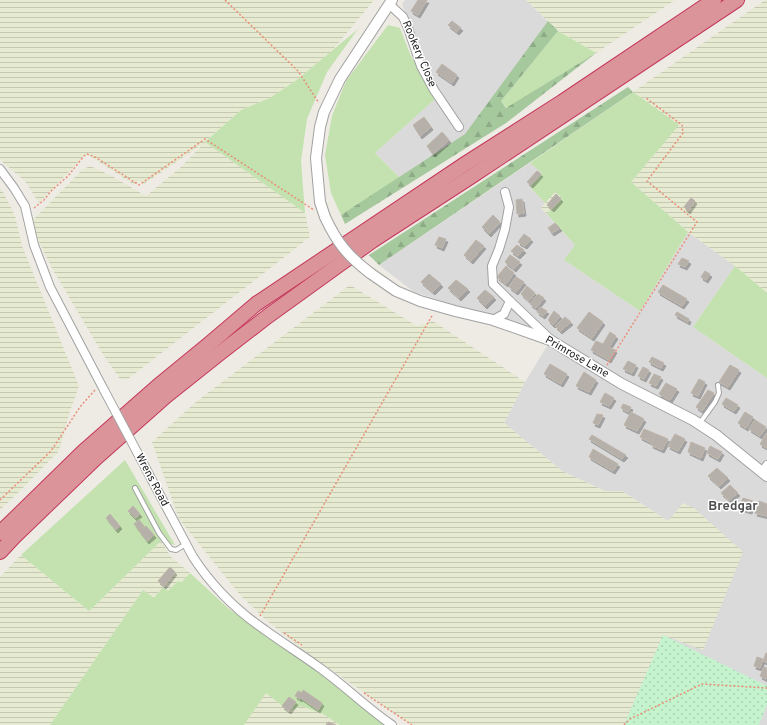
<svg xmlns="http://www.w3.org/2000/svg" width="767" height="725" viewBox="0 0 767 725" font-family="Overpass,sans-serif">
  <style>
    .residential { fill: #dbdada }
    .farmland { fill: url(#farmland-rules) }
    .grass { fill: #c3e2af; fill-rule: evenodd }
    .forest { fill: url(#forest-firs) }
    .park { fill: url(#park-dots) }
    .building { fill: #b6b0aa; stroke: #bdb3a8; filter: url(#shadow) }
    .lines { fill: none; stroke-linecap: round; stroke-linejoin: round }
    .service-casing { stroke: #a1a1a1; stroke-width: 6 }
    .minor-casing { stroke: #a1a1a1; stroke-width: 10 }
    .tertiary-casing { stroke: #a1a1a1; stroke-width: 12 }
    .motorway-casing { stroke: #c5375b; stroke-width: 16 }
    .path { stroke: #ea8e78; stroke-width: 1.5; stroke-dasharray: 2 2; stroke-linecap: butt }
    .service { stroke: #fff; stroke-width: 4 }
    .minor { stroke: #fff; stroke-width: 8 }
    .tertiary { stroke: #fff; stroke-width: 10 }
    .motorway { stroke: #dc949b; stroke-width: 14 }
    .minor-bridge-casing { stroke: #a1a1a1; stroke-width: 10; stroke-linecap: butt }
    .tertiary-bridge-casing { stroke: #a1a1a1; stroke-width: 12; stroke-linecap: butt }
    .minor-bridge { stroke: #fff; stroke-width: 8 }
    .tertiary-bridge { stroke: #fff; stroke-width: 10 }
    .labels { text-anchor: middle; dominant-baseline: central; stroke-width: 3; stroke-linejoin: round; paint-order: stroke }
    .street-label { font-size: 11px; fill: #1d1d1d; stroke: #fff }
    .quarter-label { font-size: 13px; font-weight: bold; fill: #505050; stroke: #fff }
  </style>
  <defs>
    <pattern id="farmland-rules" width="6" height="5" patternUnits="userSpaceOnUse"><rect width="6" height="5" fill="#e6ead1"/><path d="M0 2.5h6" fill="none" stroke="#c5c8b3"/></pattern>
    <pattern id="forest-firs" width="22" height="20" patternUnits="userSpaceOnUse"><rect width="22" height="20" fill="#a6c89d"/><path d="M5 1l3.5 6h-7zM16 11l3.5 6h-7z" fill="#8eab87"/></pattern>
    <pattern id="park-dots" width="8" height="8" patternUnits="userSpaceOnUse"><rect width="8" height="8" fill="#c5f3cd"/><path d="M2 2h.1M6 6h.1" fill="none" stroke="#a9d0b0" stroke-width="1.8" stroke-linecap="round"/></pattern>
    <filter id="shadow"><feDropShadow dx="2" dy="3" stdDeviation="0" flood-color="#0004"/></filter>
  </defs>
  <rect width="100%" height="100%" fill="#edebe4"/>
  <g class="residential">
    <path d="M 405,0 L 526,0 L 558,31 L 465,134 L 400,178 L 375,153 L 435,99 L 424,64 L 402,4 Z"/>
    <path d="M 530,163 L 542,173 L 530,187 L 545,203 L 541,208 L 575,245 L 564,260 L 640,311 L 688,232 L 735,266 L 693,327 L 767,378 L 767,725 L 624,725 L 668,521 L 622,491 L 605,491 L 562,471 L 504,423 L 525,382 L 552,338 L 490,316 L 414,292 L 379,265 Z"/>
  </g>
  <g class="farmland">
    <path d="M 0,0 L 374,0 L 331,52 L 298,79 L 270,98 L 241,110 L 205,142 L 305,213 L 310,237 L 128,379 L 120,379 L 104,356 L 53,270 L 39,242 L 32,221 L 82,170 L 90,166 L 110,175 L 146,196 L 181,167 L 203,144 L 144,184 L 139,181 L 134,185 L 90,156 L 87,155 L 84,156 L 39,203 L 25,181 L 0,160 Z"/>
    <path d="M 526,0 L 675,0 L 596,53 L 558,31 Z"/>
    <path d="M 765,0 L 767,0 L 767,293 L 735,266 L 688,232 L 631,182 L 678,125 L 633,92 Z"/>
    <path d="M 0,188 L 3,192 L 15,216 L 22,246 L 79,386 L 70,411 L 59,451 L 19,492 L 0,510 Z"/>
    <path d="M 555,192 L 562,198 L 547,214 L 541,208 Z"/>
    <path d="M 350,285 L 417,326 L 433,321 L 525,382 L 504,423 L 562,471 L 605,491 L 622,491 L 668,521 L 683,503 L 694,508 L 743,552 L 703,650 L 663,635 L 624,725 L 411,725 L 311,656 L 265,619 L 240,595 L 179,519 L 152,442 L 197,401 Z"/>
    <path d="M 161,541 L 171,557 L 190,573 L 180,584 L 178,581 L 168,591 L 163,587 L 154,598 L 143,590 L 50,725 L 0,725 L 0,577 L 21,555 L 89,611 Z"/>
    <path d="M 266,692 L 289,711 L 301,706 L 323,714 L 340,725 L 244,725 Z"/>
  </g>
  <g class="grass">
    <path d="M 388,25 L 400,28 L 410,54 L 435,99 L 375,153 L 400,178 L 341,215 L 331,193 L 325,155 L 332,116 L 346,81 Z"/>
    <path d="M 358,29 L 327,72 L 307,119 L 301,161 L 305,213 L 205,142 L 241,110 L 270,98 L 298,79 Z"/>
    <path d="M 558,31 L 596,53 L 507,108 L 501,101 Z"/>
    <path d="M 633,92 L 679,125 L 631,182 L 688,232 L 640,311 L 564,260 L 575,245 L 547,214 L 562,198 L 555,192 L 545,203 L 530,187 L 542,173 L 530,163 Z"/>
    <path d="M 735,266 L 767,293 L 767,378 L 693,327 Z"/>
    <path d="M 125,460 L 175,545 L 161,541 L 89,611 L 21,555 ZM 133,506 L 140,514 L 135,518 L 128,511 ZM 110,514 L 120,525 L 116,530 L 106,518 ZM 146,526 L 154,535 L 147,541 L 140,531 Z"/>
    <path d="M 190,573 L 229,609 L 291,651 L 388,725 L 340,725 L 323,714 L 301,706 L 289,711 L 266,693 L 244,725 L 50,725 L 143,590 L 154,598 L 163,587 L 168,591 L 178,581 L 181,583 Z"/>
  </g>
  <g class="forest">
    <path d="M 548,21 L 558,31 L 501,101 L 506,108 L 596,53 L 506,123 L 345,224 L 341,215 L 465,134 Z"/>
    <path d="M 628,87 L 633,92 L 379,265 L 369,255 Z"/>
  </g>
  <path class="park" d="M 663,635 L 767,686 L 767,704 L 759,725 L 624,725 Z"/>
  <g class="building">
    <path d="M 418,0 L 427,0 L 418,15 L 411,11 Z"/>
    <path d="M 452,21 L 461,28 L 457,32 L 448,25 Z"/>
    <path d="M 442,64 L 457,75 L 452,83 L 436,72 Z"/>
    <path d="M 424,117 L 431,127 L 420,136 L 413,125 Z"/>
    <path d="M 442,132 L 449,140 L 433,154 L 427,146 Z"/>
    <path d="M 537,171 L 541,174 L 531,185 L 527,182 Z"/>
    <path d="M 556,194 L 561,199 L 552,209 L 547,205 Z"/>
    <path d="M 691,198 L 695,201 L 688,211 L 684,207 Z"/>
    <path d="M 522,199 L 524,213 L 517,214 L 516,200 Z"/>
    <path d="M 493,215 L 500,222 L 489,234 L 482,227 Z"/>
    <path d="M 555,223 L 560,228 L 552,233 L 548,228 Z"/>
    <path d="M 524,234 L 531,239 L 525,246 L 518,242 Z"/>
    <path d="M 439,237 L 446,239 L 442,248 L 435,245 Z"/>
    <path d="M 476,240 L 484,246 L 471,261 L 464,255 Z"/>
    <path d="M 517,245 L 524,250 L 518,256 L 511,251 Z"/>
    <path d="M 510,255 L 520,262 L 514,269 L 505,262 Z"/>
    <path d="M 682,258 L 689,261 L 685,267 L 678,264 Z"/>
    <path d="M 506,266 L 514,273 L 506,284 L 497,277 Z"/>
    <path d="M 705,271 L 710,274 L 706,280 L 701,277 Z"/>
    <path d="M 429,274 L 441,284 L 433,292 L 421,282 Z"/>
    <path d="M 516,277 L 524,282 L 516,292 L 509,287 Z"/>
    <path d="M 456,280 L 468,289 L 459,298 L 448,288 Z"/>
    <path d="M 663,285 L 687,299 L 682,306 L 658,292 Z"/>
    <path d="M 527,286 L 535,293 L 529,301 L 521,294 Z"/>
    <path d="M 485,290 L 494,297 L 485,306 L 477,298 Z"/>
    <path d="M 538,294 L 544,298 L 536,308 L 530,304 Z"/>
    <path d="M 540,307 L 547,311 L 543,316 L 537,312 Z"/>
    <path d="M 554,311 L 560,316 L 553,325 L 548,320 Z"/>
    <path d="M 589,312 L 603,322 L 592,338 L 577,328 Z"/>
    <path d="M 677,312 L 689,319 L 688,322 L 675,315 Z"/>
    <path d="M 565,317 L 571,322 L 560,331 L 555,326 Z"/>
    <path d="M 610,332 L 616,336 L 609,347 L 615,350 L 609,360 L 591,350 L 596,341 L 603,344 Z"/>
    <path d="M 652,357 L 664,363 L 661,368 L 649,362 Z"/>
    <path d="M 628,361 L 636,365 L 632,373 L 623,369 Z"/>
    <path d="M 550,364 L 567,374 L 561,384 L 544,374 Z"/>
    <path d="M 730,365 L 739,370 L 728,387 L 719,382 Z"/>
    <path d="M 643,367 L 649,370 L 644,379 L 638,376 Z"/>
    <path d="M 584,372 L 596,380 L 589,392 L 576,386 Z"/>
    <path d="M 654,374 L 661,377 L 656,386 L 649,383 Z"/>
    <path d="M 699,379 L 705,382 L 698,396 L 691,393 Z"/>
    <path d="M 666,383 L 677,389 L 670,400 L 659,394 Z"/>
    <path d="M 708,390 L 714,393 L 702,411 L 696,407 Z"/>
    <path d="M 605,393 L 614,398 L 609,406 L 600,402 Z"/>
    <path d="M 726,398 L 738,405 L 734,411 L 722,404 Z"/>
    <path d="M 623,404 L 631,407 L 628,412 L 621,408 Z"/>
    <path d="M 631,412 L 644,419 L 637,431 L 624,425 Z"/>
    <path d="M 745,412 L 753,417 L 746,428 L 738,423 Z"/>
    <path d="M 597,414 L 603,415 L 598,425 L 593,423 Z"/>
    <path d="M 755,420 L 766,427 L 760,436 L 749,429 Z"/>
    <path d="M 644,429 L 656,434 L 652,443 L 640,437 Z"/>
    <path d="M 767,433 L 767,448 L 760,444 Z"/>
    <path d="M 656,434 L 668,439 L 662,450 L 651,445 Z"/>
    <path d="M 675,434 L 685,439 L 678,451 L 668,446 Z"/>
    <path d="M 592,435 L 626,455 L 622,459 L 589,439 Z"/>
    <path d="M 691,442 L 705,448 L 701,458 L 688,452 Z"/>
    <path d="M 710,446 L 722,452 L 718,459 L 707,453 Z"/>
    <path d="M 593,449 L 618,464 L 613,471 L 589,457 Z"/>
    <path d="M 717,468 L 728,478 L 719,486 L 708,476 Z"/>
    <path d="M 730,485 L 738,493 L 729,500 L 721,493 Z"/>
    <path d="M 743,498 L 753,501 L 750,511 L 739,508 Z"/>
    <path d="M 759,501 L 767,504 L 767,516 L 755,513 Z"/>
    <path d="M 133,506 L 140,514 L 135,518 L 128,511 Z"/>
    <path d="M 110,514 L 120,526 L 116,530 L 106,518 Z"/>
    <path d="M 139,520 L 144,526 L 139,530 L 134,524 Z"/>
    <path d="M 146,526 L 154,535 L 147,541 L 139,531 Z"/>
    <path d="M 170,567 L 175,572 L 164,586 L 158,581 Z"/>
    <path d="M 766,653 L 767,653 L 767,662 L 763,661 Z"/>
    <path d="M 757,657 L 763,659 L 760,668 L 754,666 Z"/>
    <path d="M 764,667 L 767,668 L 767,677 L 766,679 L 760,676 Z"/>
    <path d="M 303,690 L 322,703 L 318,710 L 301,698 L 300,699 L 295,696 L 298,691 L 302,693 Z"/>
    <path d="M 289,697 L 296,702 L 289,711 L 282,706 Z"/>
    <path d="M 328,722 L 336,725 L 326,725 Z"/>
  </g>
  <g class="lines">
    <g class="service-casing">
      <g id="service">
        <path d="M 699,424 L 715,402 L 719,393 L 718,385"/>
        <path d="M 135,488 L 159,533 L 171,549 L 176,550 L 186,544"/>
      </g>
    </g>
    <g class="minor-casing">
      <g id="minor">
        <path d="M 389,4 L 403,17 L 408,28 L 421,66 L 434,90 L 459,127"/>
        <path d="M 0,169 L 14,188 L 25,206 L 34,245 L 50,287 L 104,390"/>
        <path d="M 505,192 L 509,207 L 505,229 L 499,249 L 492,266 L 493,284 L 510,301 L 550,339"/>
        <path d="M 493,320 L 504,314 L 510,301"/>
        <path d="M 137,452 L 193,557 C 212,586 237,611 265,630 C 283,643 302,655 320,668 C 345,686 367,708 392,725"/>
        <path d="M 762,472 L 767,465"/>
      </g>
    </g>
    <g class="tertiary-casing">
      <g id="tertiary">
        <path d="M 325,217 L 320,202 L 316,158 L 320,127 L 324,112 L 340,79 L 392,0"/>
        <path d="M 370,273 L 396,291 L 420,301 L 455,311 L 493,320 L 550,340 L 622,384 L 693,420 L 716,435 L 767,476"/>
      </g>
    </g>
    <g class="motorway-casing">
      <g id="motorway">
        <path d="M 0,533 L 84,451 L 158,386 L 208,345 L 256,304 L 465,164 L 562,102 L 714,0"/>
        <path d="M 0,552 L 14,537 L 96,458 L 166,396 L 220,353 L 268,316 L 372,241 L 472,176 L 737,0"/>
      </g>
    </g>
    <g class="path">
      <path d="M 225,0 L 298,71 L 319,103"/>
      <path d="M 34,208 L 44,200 L 52,190 L 68,176 L 84,156 L 87,154 L 95,157 L 139,185 L 205,139 L 314,210"/>
      <path d="M 607,365 L 697,222 L 647,181 L 683,133 L 682,125 L 646,98"/>
      <path d="M 0,500 L 51,451 L 80,407 L 95,390"/>
      <path d="M 260,616 L 433,314"/>
      <path d="M 284,633 L 302,645"/>
      <path d="M 364,693 L 412,725"/>
      <path d="M 624,725 L 630,719 L 702,684 L 767,688"/>
    </g>
    <use href="#service" class="service"/>
    <use href="#minor" class="minor"/>
    <use href="#tertiary" class="tertiary"/>
    <use href="#motorway" class="motorway"/>
    <g class="minor-bridge-casing">
      <path id="minor-bridge" d="M 104,390 L 137,452"/>
    </g>
    <g class="tertiary-bridge-casing">
      <path id="tertiary-bridge" d="M 325,217 C 337,243 348,256 370,273"/>
    </g>
    <use href="#minor-bridge" class="minor-bridge"/>
    <use href="#tertiary-bridge" class="tertiary-bridge"/>
  </g>
  <g class="labels">
    <g class="street-label">
      <text transform="translate(419 54) rotate(67)">Rookery Close</text>
      <text transform="translate(577 357) rotate(30)">Primrose Lane</text>
      <text transform="translate(152 480) rotate(62)">Wrens Road</text>
    </g>
    <g class="quarter-label">
      <text x="733" y="507">Bredgar</text>
    </g>
  </g>
</svg>
